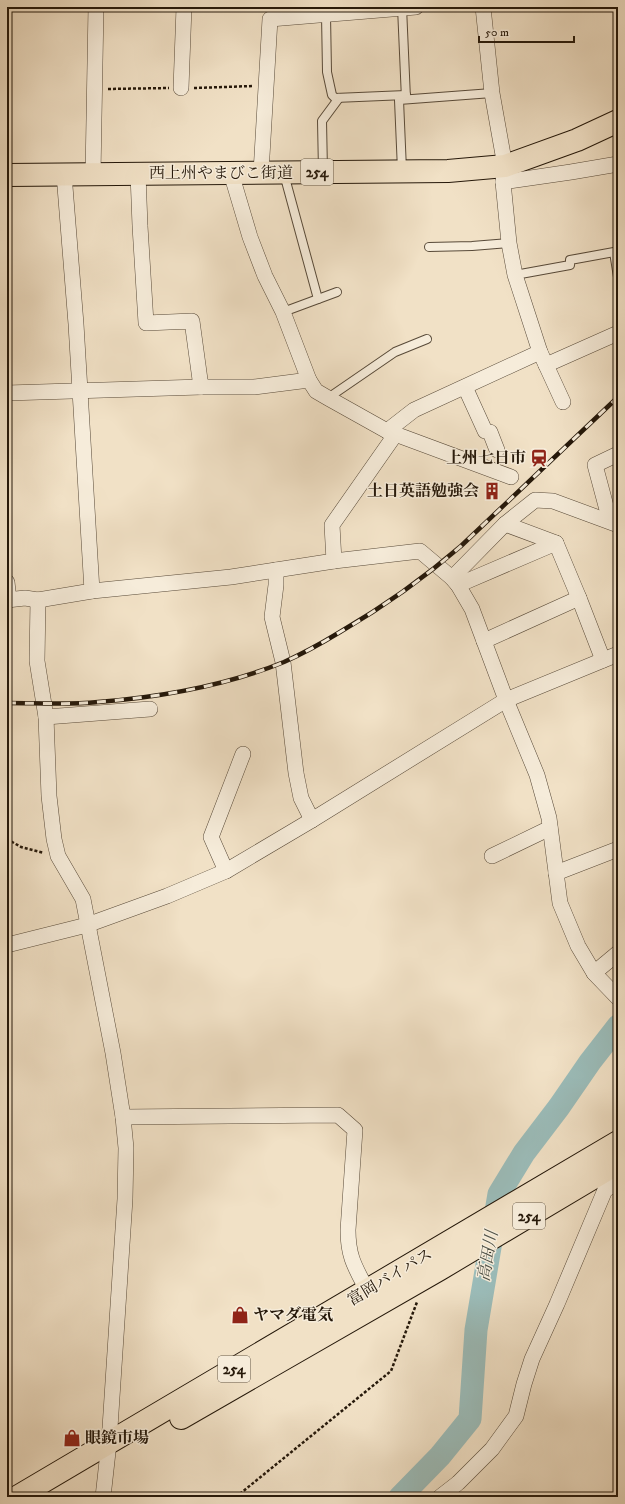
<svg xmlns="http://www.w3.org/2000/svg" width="625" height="1504" viewBox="0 0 625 1504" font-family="'IM FELL DW Pica','Noto Serif JP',serif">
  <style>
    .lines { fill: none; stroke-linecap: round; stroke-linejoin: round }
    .river { stroke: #9bbcb9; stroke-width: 23 }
    .lane-casing { stroke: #584a39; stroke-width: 10 }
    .street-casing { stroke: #584a39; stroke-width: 16 }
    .highway-casing { stroke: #25180a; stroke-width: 24 }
    .path { stroke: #25180a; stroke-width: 2.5; stroke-dasharray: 3 2; stroke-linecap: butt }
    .lane { stroke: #f6ecda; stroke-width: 8 }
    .street { stroke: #f6ecda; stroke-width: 15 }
    .highway { stroke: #f1e1c6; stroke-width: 22 }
    .rail-casing { stroke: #25180a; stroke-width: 4.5 }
    .rail { stroke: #f6ecda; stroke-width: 3; stroke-dasharray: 9; stroke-linecap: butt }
    .labels { text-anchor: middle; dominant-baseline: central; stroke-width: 3; stroke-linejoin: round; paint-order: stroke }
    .shield { fill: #f6ecda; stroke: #645848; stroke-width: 1 }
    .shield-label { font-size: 15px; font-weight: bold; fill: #25180a }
    .street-label { font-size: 16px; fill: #25180a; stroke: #f6ecda }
    .poi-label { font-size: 16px; font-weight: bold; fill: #25180a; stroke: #f6ecda; text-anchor: end }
    .water-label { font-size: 17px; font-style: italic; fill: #4e5147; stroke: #f6ecda }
  </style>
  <rect width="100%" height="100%" fill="#f1e1c6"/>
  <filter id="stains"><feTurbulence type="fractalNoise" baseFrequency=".005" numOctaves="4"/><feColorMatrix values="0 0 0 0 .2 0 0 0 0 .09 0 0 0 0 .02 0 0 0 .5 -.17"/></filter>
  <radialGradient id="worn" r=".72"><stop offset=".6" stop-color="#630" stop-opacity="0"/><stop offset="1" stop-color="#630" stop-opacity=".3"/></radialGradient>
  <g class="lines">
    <path class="river" d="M 400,1497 L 440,1456 L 470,1419 L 476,1330 L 499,1194 L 524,1153 L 559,1107 L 590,1062 L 618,1026"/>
    <g class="lane-casing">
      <g id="lane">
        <path d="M 402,7 L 406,99"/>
        <path d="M 326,15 L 327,72 L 332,95 L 335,98 L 406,95"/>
        <path d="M 402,170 L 399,100 L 492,93"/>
        <path d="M 323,171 L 322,121 L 339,98"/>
        <path d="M 284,174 L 318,299"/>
        <path d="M 429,247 L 472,246 L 509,243"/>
        <path d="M 515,275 L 570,265 L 570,260 L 614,252 L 618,277"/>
        <path d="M 283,312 L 337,292"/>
        <path d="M 328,398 L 395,352 L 427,339"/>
      </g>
    </g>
    <g class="street-casing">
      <g id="street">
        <path d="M 483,7 L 492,93 L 505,166 L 503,182 L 509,243 L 515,275 L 540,352 L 563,402"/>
        <path d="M 181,88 L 184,7"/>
        <path d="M 231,173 L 250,237 L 265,276 L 283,312 L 309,380"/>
        <path d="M 261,173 L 270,19 L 416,7"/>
        <path d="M 64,174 L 76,324 L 92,591"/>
        <path d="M 93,174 L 96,7"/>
        <path d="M 138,174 L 140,226 L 146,323 L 192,321 L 201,387"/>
        <path d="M 503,182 L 571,172 L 618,164"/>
        <path d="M 546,365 L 618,333"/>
        <path d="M 465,387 L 485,431 L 490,432 L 497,450"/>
        <path d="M 7,393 L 201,387 L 254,387 L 309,380 L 316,391 L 328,398 L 387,431 L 511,477"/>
        <path d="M 387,431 L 414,410 L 540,352"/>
        <path d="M 610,521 L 595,465 L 618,454"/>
        <path d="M 505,524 L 556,543 L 579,598 L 603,660"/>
        <path d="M 618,525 L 553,501 L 535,500 L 505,524 L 452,578 L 458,585 L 472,609 L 506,700 L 537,775 L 549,818 L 560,903 L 578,946 L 594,973 L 618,998"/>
        <path d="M 334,561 L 332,525 L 395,435"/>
        <path d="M 276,570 L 276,585 L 272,617 L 283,662 L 296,773 L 301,798 L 312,820"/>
        <path d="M 7,582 L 9,600"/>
        <path d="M 458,585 L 556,543"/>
        <path d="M 7,600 L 25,598 L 38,600 L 92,591 L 231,577 L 334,561 L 420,551 L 452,578"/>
        <path d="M 38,600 L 37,661 L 46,717 L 49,796 L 54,839 L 58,856 L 83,899 L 113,1053 L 123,1117 L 126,1148 L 125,1199 L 109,1443 L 103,1497"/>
        <path d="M 484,641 L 579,598"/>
        <path d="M 46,717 L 150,709"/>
        <path d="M 492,856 L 550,828"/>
        <path d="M 226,871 L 211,837 L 243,754"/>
        <path d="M 556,873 L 618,849"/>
        <path d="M 7,945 L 87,925 L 167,896 L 226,871 L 312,820 L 506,700 L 618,654"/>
        <path d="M 594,973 L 618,953"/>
        <path d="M 123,1117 L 338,1115 L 355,1130 L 348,1230 C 348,1257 355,1267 367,1290"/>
        <path d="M 440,1497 L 458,1483 L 492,1449 L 516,1416 L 524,1384 L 532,1359 L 557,1304 L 605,1190 L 618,1182"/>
      </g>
    </g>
    <g class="highway-casing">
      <g id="highway">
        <path d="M 7,175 L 448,171 L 505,166 L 577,140 L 618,121"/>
        <path d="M 181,1418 L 440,1269 L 618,1163"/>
        <path d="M 17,1497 L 618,1142"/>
      </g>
    </g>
    <g class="path">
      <path d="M 194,88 L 253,86"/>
      <path d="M 108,89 L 169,88"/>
      <path d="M 7,839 L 21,847 L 44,853"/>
      <path d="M 236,1497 L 391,1371 L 417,1302"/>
    </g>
    <use href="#lane" class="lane"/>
    <use href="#street" class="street"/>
    <use href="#highway" class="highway"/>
    <g class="rail-casing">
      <path id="rail" d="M 7,703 C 37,703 68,705 98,702 C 161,697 225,686 284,662 C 304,653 322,643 340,632 C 383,607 424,578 461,546 L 618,397"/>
    </g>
    <use href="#rail" class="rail"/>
  </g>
  <defs>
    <g id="station-bare" transform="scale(1.38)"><path d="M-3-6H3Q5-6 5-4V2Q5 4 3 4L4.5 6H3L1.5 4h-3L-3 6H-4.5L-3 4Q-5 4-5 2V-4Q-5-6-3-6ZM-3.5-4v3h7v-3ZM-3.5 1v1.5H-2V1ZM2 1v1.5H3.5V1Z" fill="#8f2418" stroke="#f6ecda" stroke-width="2.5" paint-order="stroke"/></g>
    <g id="building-bare" transform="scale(1.38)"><path d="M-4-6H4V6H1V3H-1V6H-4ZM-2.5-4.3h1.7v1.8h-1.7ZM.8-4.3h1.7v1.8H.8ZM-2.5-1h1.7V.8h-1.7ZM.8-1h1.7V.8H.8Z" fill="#8f2418" stroke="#f6ecda" stroke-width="2.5" paint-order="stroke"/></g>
    <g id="shop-bare" transform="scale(1.38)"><path d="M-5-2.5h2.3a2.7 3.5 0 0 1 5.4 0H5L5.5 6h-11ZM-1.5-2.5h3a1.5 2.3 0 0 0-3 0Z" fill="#8f2418" stroke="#f6ecda" stroke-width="2.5" paint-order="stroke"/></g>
  </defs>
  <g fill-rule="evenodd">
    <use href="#station-bare" x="539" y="458"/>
    <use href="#building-bare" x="492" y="491"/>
    <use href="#shop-bare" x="240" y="1315"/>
    <use href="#shop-bare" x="72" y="1438"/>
  </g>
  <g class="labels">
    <g class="shield">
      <rect x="301" y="159" width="32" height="26" rx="3"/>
      <rect x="513" y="1203" width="32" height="26" rx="3"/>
      <rect x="218" y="1356" width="32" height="26" rx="3"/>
    </g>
    <g class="shield-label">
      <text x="317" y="172">254</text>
      <text x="529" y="1216">254</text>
      <text x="234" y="1369">254</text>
    </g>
    <g class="street-label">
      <text x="221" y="173">西上州やまびこ街道</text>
      <text transform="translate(390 1277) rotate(-31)">富岡バイパス</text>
    </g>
    <g class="poi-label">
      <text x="526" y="458">上州七日市</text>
      <text x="479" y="491">土日英語勉強会</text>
      <text x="253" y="1315" text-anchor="start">ヤマダ電気</text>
      <text x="85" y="1438" text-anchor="start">眼鏡市場</text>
    </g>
    <g class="water-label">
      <text transform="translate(488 1256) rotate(-80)">高田川</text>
    </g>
  </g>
  <rect width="625" height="1504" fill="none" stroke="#f1e1c6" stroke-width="24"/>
  <rect x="8" y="8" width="609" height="1488" fill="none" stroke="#25180a" stroke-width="2"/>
  <rect x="12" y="12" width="601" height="1480" fill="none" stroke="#25180a"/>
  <path d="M479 36v6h95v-6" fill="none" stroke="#25180a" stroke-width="2"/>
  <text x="485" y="36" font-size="12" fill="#25180a" stroke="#f6ecda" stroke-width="3" paint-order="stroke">50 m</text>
  <rect width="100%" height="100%" filter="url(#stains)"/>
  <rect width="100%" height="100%" fill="url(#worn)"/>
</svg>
